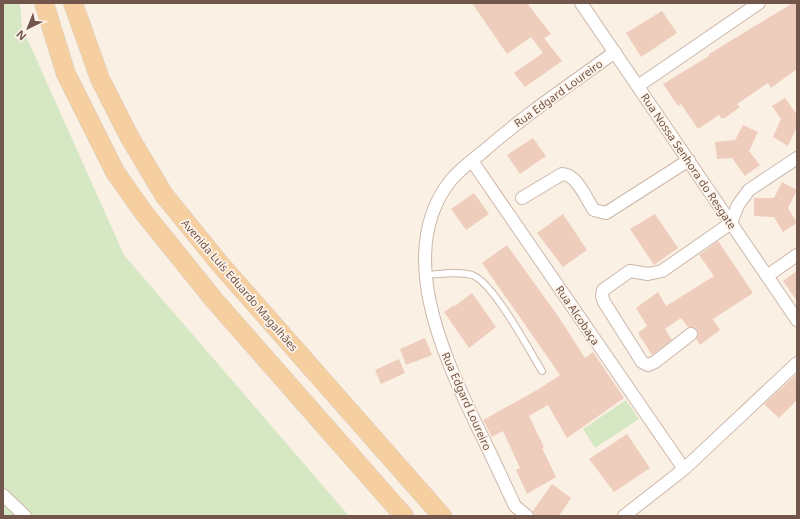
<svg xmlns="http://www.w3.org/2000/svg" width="800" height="519" viewBox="0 0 800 519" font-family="'Noto Sans',sans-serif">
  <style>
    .green { fill: #d5e8c3 }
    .building { fill: #efcdbd }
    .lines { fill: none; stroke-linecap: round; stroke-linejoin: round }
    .service-casing { stroke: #ccb7ab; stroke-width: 8 }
    .minor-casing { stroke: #ccb7ab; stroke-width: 14 }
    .primary-casing { stroke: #d8d0cd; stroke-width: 20 }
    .service { stroke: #fff; stroke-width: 6 }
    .minor { stroke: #fff; stroke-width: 12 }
    .primary { stroke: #f6cfa0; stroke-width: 19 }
    .labels { text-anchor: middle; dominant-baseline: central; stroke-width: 3.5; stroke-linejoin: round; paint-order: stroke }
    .street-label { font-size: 11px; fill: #72564b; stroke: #fef4ea }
  </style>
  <rect width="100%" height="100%" fill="#fbf0e4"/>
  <g class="green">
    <path d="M 3,3 L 20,3 L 22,27 L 124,255 L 349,516 L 3,516 Z"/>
    <path d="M 626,400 L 639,419 L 595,448 L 583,429 Z"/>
  </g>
  <g class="building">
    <path d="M 472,3 L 527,3 L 551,34 L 544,38 L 562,61 L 525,87 L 514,73 L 543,53 L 531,37 L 507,54 Z"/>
    <path d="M 793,3 L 797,3 L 797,69 L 771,88 L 768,83 L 737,104 L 740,107 L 725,118 L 721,118 L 719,115 L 698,129 L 681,104 L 678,106 L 663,84 L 709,56 L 709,54 Z"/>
    <path d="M 662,11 L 677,33 L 641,57 L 626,33 Z"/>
    <path d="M 785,98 L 797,115 L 797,127 L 788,146 L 773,137 L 781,119 L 772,106 Z"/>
    <path d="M 743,125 L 758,132 L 749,151 L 760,165 L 745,176 L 732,158 L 717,159 L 715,142 L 735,140 Z"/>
    <path d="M 533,138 L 546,156 L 520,174 L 507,155 Z"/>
    <path d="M 782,182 L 797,190 L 788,208 L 797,223 L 783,232 L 774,217 L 754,216 L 754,198 L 774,198 Z"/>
    <path d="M 474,193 L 489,214 L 466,230 L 451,209 Z"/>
    <path d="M 563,214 L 587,250 L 563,267 L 537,233 Z"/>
    <path d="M 655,214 L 678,248 L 654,265 L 630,229 Z"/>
    <path d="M 718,241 L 753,293 L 713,319 L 720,330 L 700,345 L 696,339 L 698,333 L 697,330 L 693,327 L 688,327 L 681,318 L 665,329 L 672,340 L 652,355 L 638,333 L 647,326 L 636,308 L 658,292 L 666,306 L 714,276 L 699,255 Z"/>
    <path d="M 507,245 L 558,316 L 585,358 L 593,352 L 624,398 L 567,438 L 548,405 L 529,416 L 544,447 L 542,448 L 556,477 L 527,494 L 516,470 L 520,468 L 503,431 L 492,437 L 483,420 L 539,389 L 560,375 L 482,263 Z"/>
    <path d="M 797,271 L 797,301 L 783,281 Z"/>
    <path d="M 472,293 L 496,327 L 469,348 L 444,312 L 454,305 L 455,306 Z"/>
    <path d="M 425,338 L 432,355 L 406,365 L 400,349 Z"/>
    <path d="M 399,359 L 405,373 L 381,384 L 375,370 Z"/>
    <path d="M 797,374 L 797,400 L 779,418 L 764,404 Z"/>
    <path d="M 627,434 L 650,468 L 614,492 L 589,459 Z"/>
    <path d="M 552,484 L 571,498 L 559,516 L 534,516 L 533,511 Z"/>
  </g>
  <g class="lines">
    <g class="service-casing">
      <path id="service" d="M 426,275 C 441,274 458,271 472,275 C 493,282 529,350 542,371"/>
    </g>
    <g class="minor-casing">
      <g id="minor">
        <path d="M 581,3 L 797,320"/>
        <path d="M 638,86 L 759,3"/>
        <path d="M 472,161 L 684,469"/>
        <path d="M 522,198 L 562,174 C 577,174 586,199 594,210 L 606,213 L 689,160"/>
        <path d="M 767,276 L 797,255"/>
        <path d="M 691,334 L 655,362 L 648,365 L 642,362 L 604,302 L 602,296 L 603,290 L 630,271 L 648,274 L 662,271 L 731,223 L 738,205 L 749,190 L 797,158"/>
        <path d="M 3,495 L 25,516"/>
        <path d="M 527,516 L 515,506 C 502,478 489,450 475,422 C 442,352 395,250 451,180 C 460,169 474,159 485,150 C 526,114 571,84 615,52"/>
        <path d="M 624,516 L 684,469 L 797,363"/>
      </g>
    </g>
    <g class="primary-casing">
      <g id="primary">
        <path d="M 44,3 L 66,74 L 115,172 L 144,213 L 215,301 L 404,516"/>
        <path d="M 73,3 L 100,79 L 130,138 L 164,195 L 220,264 L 442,516"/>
      </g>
    </g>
    <use href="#service" class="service"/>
    <use href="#minor" class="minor"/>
    <use href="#primary" class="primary"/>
  </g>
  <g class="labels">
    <g class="street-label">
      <text transform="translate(558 93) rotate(-36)">Rua Edgard Loureiro</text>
      <text transform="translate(689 161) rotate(56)">Rua Nossa Senhora do Resgate</text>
      <text transform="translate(240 285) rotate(49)">Avenida Luís Eduardo Magalhães</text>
      <text transform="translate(578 315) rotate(56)">Rua Alcobaça</text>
      <text transform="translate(467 401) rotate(66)">Rua Edgard Loureiro</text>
    </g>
  </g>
  <rect width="800" height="519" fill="none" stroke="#72564b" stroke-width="8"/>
  <g transform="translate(28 28) rotate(223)" stroke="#fef4ea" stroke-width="3" paint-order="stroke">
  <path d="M0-3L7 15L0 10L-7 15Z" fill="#72564b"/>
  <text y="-6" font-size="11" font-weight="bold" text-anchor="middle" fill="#72564b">N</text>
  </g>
</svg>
